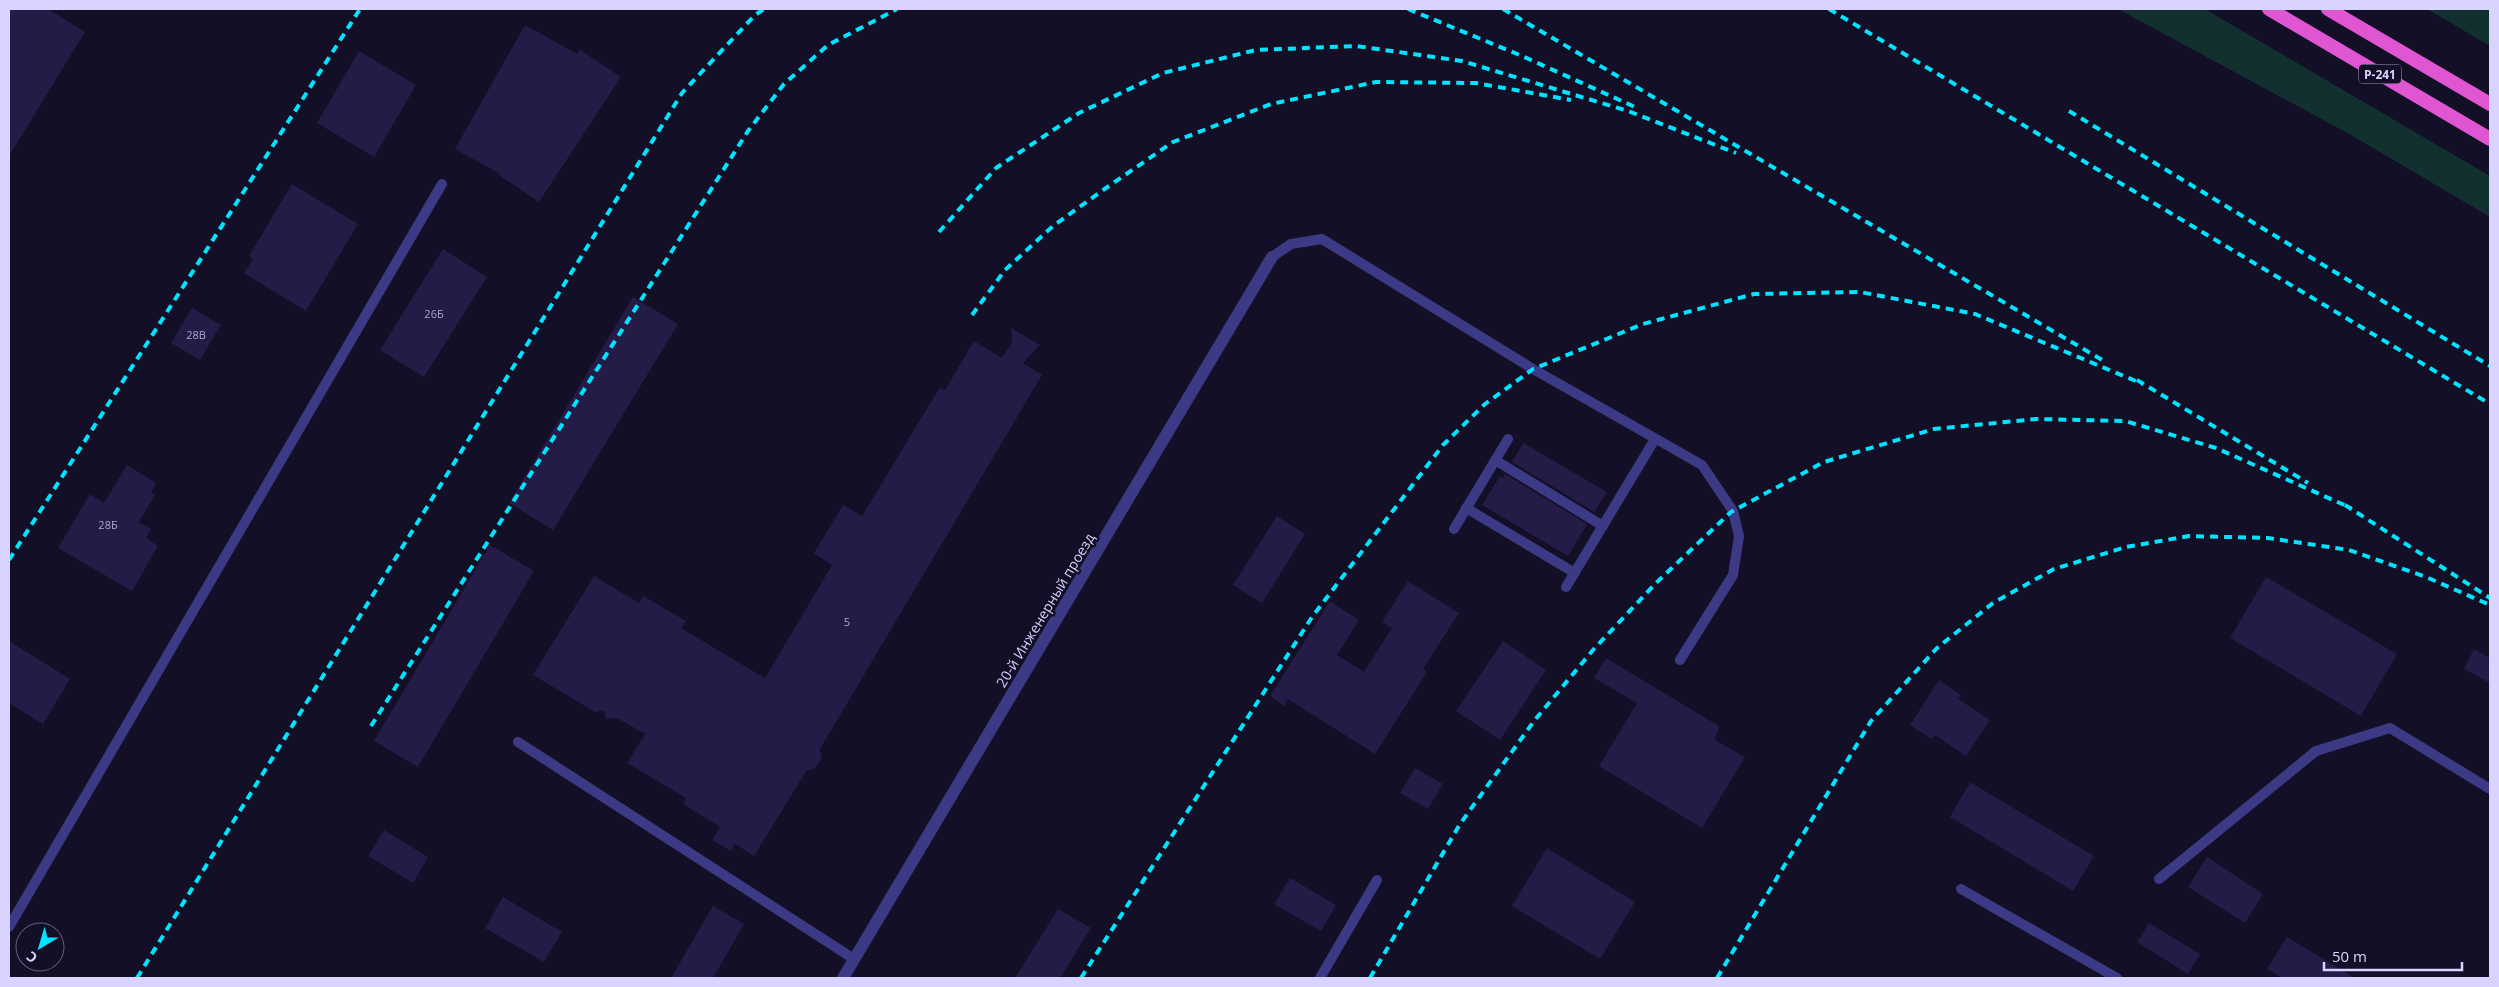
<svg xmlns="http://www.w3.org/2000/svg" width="2499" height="987" viewBox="0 0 2499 987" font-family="'Open Sans',sans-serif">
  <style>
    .green { fill: #12302f }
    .building { fill: #241b47 }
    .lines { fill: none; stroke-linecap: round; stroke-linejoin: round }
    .service { stroke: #3d3a85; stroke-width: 10 }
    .minor { stroke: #3d3a85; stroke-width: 12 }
    .trunk { stroke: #e055d1; stroke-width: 14 }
    .rail { stroke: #00e5ff; stroke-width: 4; stroke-dasharray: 8 6; stroke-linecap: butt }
    .labels { text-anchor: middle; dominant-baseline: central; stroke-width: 5; stroke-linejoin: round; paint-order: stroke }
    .number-label { font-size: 11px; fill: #aca6d1 }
    .shield { fill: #130f26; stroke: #9e99be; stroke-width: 1 }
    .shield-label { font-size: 12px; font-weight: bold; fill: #d9d4ff }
    .street-label { font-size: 14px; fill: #d9d4ff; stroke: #130f26 }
  </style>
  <rect width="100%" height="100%" fill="#130f26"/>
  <g class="green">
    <path d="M 2118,9 L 2205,9 L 2490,176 L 2490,217 L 2351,135 Z"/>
    <path d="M 2427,9 L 2490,9 L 2490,46 Z"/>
  </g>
  <g class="building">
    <path d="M 9,9 L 48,9 L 85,32 L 9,156 Z"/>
    <path d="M 525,25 L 577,54 L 580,50 L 621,77 L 539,202 L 499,175 L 500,174 L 455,149 Z"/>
    <path d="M 359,51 L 416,85 L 374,157 L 317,123 Z"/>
    <path d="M 292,184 L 358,224 L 306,311 L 244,273 L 253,259 L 249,256 Z"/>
    <path d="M 443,249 L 487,277 L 424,377 L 380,350 Z"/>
    <path d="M 633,297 L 678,324 L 553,530 L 509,503 Z"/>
    <path d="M 192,308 L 221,325 L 200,360 L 171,343 Z"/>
    <path d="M 1011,328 L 1040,345 L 1023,363 L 1042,375 L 820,749 L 822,758 L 814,769 L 807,770 L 754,856 L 735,844 L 731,851 L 712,840 L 720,827 L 683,804 L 686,798 L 627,763 L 645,734 L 617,718 L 606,719 L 604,711 L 595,712 L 533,675 L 594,576 L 639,603 L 643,596 L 686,621 L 681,628 L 765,678 L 832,565 L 814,553 L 843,505 L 862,516 L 940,387 L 945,390 L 974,341 L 1002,358 L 1012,343 Z"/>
    <path d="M 1523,443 L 1607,492 L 1594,512 L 1512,462 Z"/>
    <path d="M 127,465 L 156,483 L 151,493 L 155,495 L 139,522 L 151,529 L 146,538 L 158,546 L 132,591 L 58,548 L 90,494 L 104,503 Z"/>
    <path d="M 1505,474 L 1587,524 L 1568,556 L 1482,505 L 1500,476 L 1503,478 Z"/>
    <path d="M 1277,516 L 1305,534 L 1262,603 L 1233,585 Z"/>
    <path d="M 490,545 L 534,571 L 418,767 L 374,741 Z"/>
    <path d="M 2266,577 L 2397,654 L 2361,716 L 2230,638 Z"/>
    <path d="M 1408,581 L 1459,613 L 1423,669 L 1427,672 L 1375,754 L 1288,699 L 1284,706 L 1270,696 L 1330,601 L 1359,620 L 1337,655 L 1364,672 L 1392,628 L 1382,622 Z"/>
    <path d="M 9,641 L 70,679 L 43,724 L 9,703 Z"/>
    <path d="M 1503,641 L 1546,670 L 1500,740 L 1456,711 Z"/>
    <path d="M 2474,649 L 2490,658 L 2490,683 L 2464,669 Z"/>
    <path d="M 1606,658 L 1719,726 L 1715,740 L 1745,757 L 1702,828 L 1599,766 L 1637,703 L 1594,678 Z"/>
    <path d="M 1939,680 L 1961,695 L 1958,699 L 1990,720 L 1966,756 L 1935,735 L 1932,739 L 1910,725 Z"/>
    <path d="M 1415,768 L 1443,784 L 1428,809 L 1400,793 Z"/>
    <path d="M 1970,782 L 2094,856 L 2073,891 L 1950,817 Z"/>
    <path d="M 384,830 L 428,857 L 413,883 L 368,856 Z"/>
    <path d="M 1547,848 L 1635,902 L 1600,959 L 1512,906 Z"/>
    <path d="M 2207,857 L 2263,894 L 2245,923 L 2188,887 Z"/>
    <path d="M 1290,878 L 1336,905 L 1321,931 L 1274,904 Z"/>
    <path d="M 503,897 L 562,932 L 544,962 L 485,928 Z"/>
    <path d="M 713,906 L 744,924 L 713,978 L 671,978 Z"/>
    <path d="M 1058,909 L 1091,928 L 1060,978 L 1015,978 Z"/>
    <path d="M 2149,923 L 2200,954 L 2188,974 L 2137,942 Z"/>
    <path d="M 2287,937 L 2355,978 L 2282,978 L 2267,969 Z"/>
  </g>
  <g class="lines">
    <g class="service">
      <path d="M 1272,257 L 1291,244 L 1322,239 L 1533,369 L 1702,465 L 1733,511 L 1739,536 L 1733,575 L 1680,660"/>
      <path d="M 1495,460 L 1603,526"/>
      <path d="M 1466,508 L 1575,573"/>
      <path d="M 1454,529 L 1508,439"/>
      <path d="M 1566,587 L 1655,439"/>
      <path d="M 518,742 L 854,959"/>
      <path d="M 2159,879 L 2316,751 L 2390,728 L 2490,789"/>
      <path d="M 1961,889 L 2117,978"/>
      <path d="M 9,927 L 442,184"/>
      <path d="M 1320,978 L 1377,880"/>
    </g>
    <path class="minor" d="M 843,978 L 1272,257"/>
    <g class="trunk">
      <path d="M 2269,9 L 2490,139"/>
      <path d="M 2328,9 L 2490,104"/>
    </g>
    <g class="rail">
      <path d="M 1408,9 L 1522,56 L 1635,107"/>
      <path d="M 1503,9 L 2104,361"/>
      <path d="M 1829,9 L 2490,404"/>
      <path d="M 2069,111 L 2490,366"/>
      <path d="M 939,232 L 996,168 L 1079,113 L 1163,73 L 1256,50 L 1356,46 L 1462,61 L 1628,111 L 1736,153"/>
      <path d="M 972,315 L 1005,270 L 1053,226 L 1106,188 L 1173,142 L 1271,104 L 1376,82 L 1476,83 L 1571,100"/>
      <path d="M 2137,380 L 2308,483"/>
      <path d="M 2345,505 L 2490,598"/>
      <path d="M 9,560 L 360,9"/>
      <path d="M 371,726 L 748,131 L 784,84 L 828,45 L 897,9"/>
      <path d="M 137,978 L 682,93 L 755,15 L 764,9"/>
      <path d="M 1081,978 L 1312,617 L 1443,445 L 1485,404 L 1533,369 L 1643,324 L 1754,294 L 1860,292 L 1975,314 L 2143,384"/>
      <path d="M 1370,978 L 1460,824 L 1534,721 L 1593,650 L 1656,583 L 1731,512 L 1824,462 L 1934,429 L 2036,419 L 2125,421 L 2216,448 L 2351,508"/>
      <path d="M 1717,978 L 1871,721 L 1937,648 L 1993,603 L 2054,569 L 2126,547 L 2189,536 L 2268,538 L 2349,550 L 2426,577 L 2490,605"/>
    </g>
  </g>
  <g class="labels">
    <g class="number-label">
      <text x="434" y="313">26Б</text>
      <text x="196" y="334">28В</text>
      <text x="108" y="524">28Б</text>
      <text x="847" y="621">5</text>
    </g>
    <rect class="shield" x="2359" y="64.5" width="42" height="19" rx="4"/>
    <g class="shield-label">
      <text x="2380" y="74">Р-241</text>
    </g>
    <g class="street-label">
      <text transform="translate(1045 610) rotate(-59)">20-й Инженерный проезд</text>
    </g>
  </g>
  <rect width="2499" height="987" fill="none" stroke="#d9d4ff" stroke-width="20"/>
  <g transform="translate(40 947) rotate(218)"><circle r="24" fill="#130f26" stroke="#625e7d"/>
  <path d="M0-4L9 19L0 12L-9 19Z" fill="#00e5ff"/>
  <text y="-8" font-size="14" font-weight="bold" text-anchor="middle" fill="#d9d4ff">С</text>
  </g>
  <path d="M2324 962v8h138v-8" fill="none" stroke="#d9d4ff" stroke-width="2.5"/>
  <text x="2332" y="962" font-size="15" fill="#d9d4ff" stroke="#130f26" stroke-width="4" paint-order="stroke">50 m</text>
</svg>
